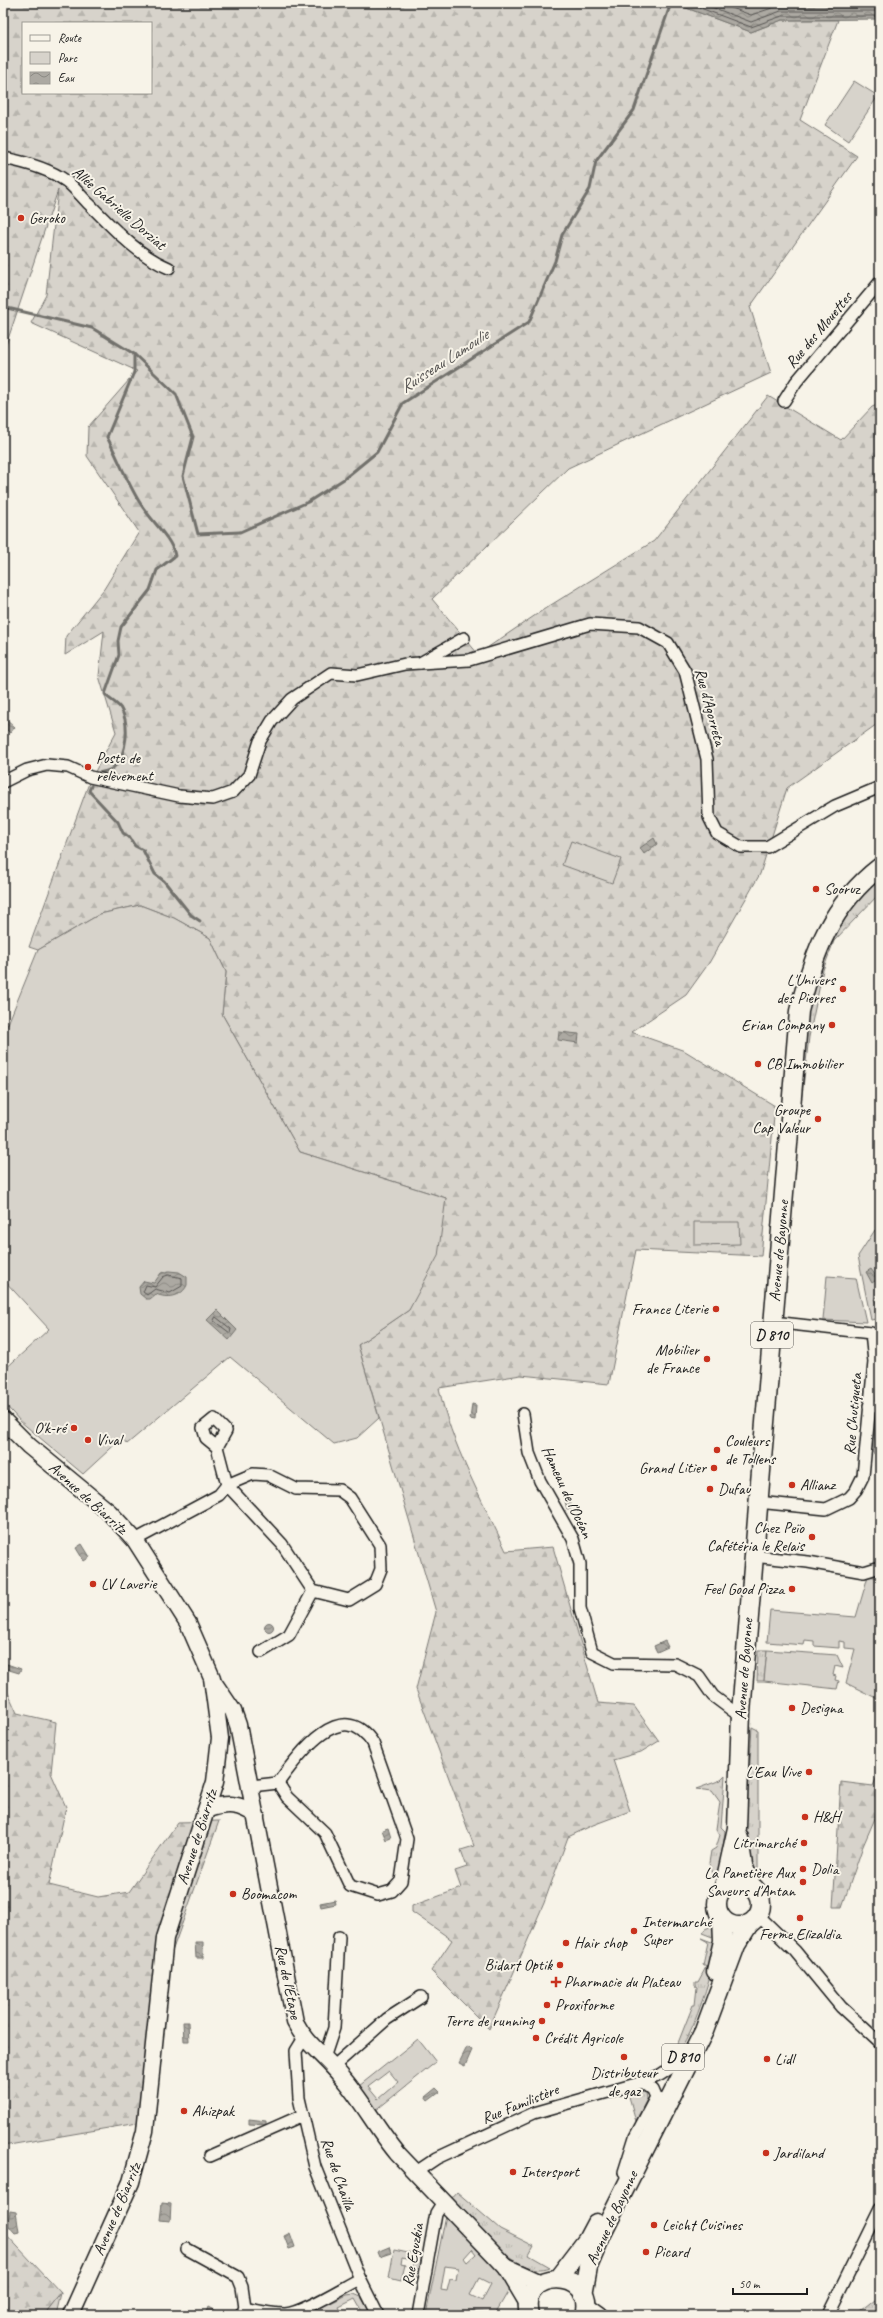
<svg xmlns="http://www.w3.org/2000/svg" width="883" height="2318" viewBox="0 0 883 2318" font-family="Caveat,sans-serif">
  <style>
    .grass { fill: url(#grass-tufts); stroke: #7a7874 }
    .forest { fill: url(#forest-firs); stroke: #7a7874; fill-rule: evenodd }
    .green { fill: #d7d3cb; stroke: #7a7874; fill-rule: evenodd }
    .water { fill: url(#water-waves); stroke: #72716c }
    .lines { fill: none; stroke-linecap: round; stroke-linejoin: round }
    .shore { stroke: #565452; stroke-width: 1 }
    .stream { stroke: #72716c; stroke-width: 3 }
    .street-casing { stroke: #1c1c1c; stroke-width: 14 }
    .secondary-casing { stroke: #1c1c1c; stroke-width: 19 }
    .primary-casing { stroke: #1c1c1c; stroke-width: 21 }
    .street { stroke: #f7f3e8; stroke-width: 11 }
    .secondary { stroke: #f7f3e8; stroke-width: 16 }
    .primary { stroke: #f7f3e8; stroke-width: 18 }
    .poi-dot { fill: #c8321e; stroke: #f7f3e8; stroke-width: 1.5 }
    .labels { text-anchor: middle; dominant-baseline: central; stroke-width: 4; stroke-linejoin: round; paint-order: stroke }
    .shield { fill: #f7f3e8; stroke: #5e5c59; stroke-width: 1 }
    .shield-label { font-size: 15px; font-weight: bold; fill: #1c1c1c }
    .street-label { font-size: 16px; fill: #1c1c1c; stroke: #f7f3e8 }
    .poi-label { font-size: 16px; fill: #1c1c1c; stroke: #f7f3e8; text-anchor: start }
    .water-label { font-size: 17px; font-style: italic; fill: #565452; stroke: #f7f3e8 }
  </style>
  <defs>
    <pattern id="grass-tufts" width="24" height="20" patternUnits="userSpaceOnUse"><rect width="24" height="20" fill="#d7d3cb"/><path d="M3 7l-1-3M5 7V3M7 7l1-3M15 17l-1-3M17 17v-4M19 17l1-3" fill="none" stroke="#b8b5ae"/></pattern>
    <pattern id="forest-firs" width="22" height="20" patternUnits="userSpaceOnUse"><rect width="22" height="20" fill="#d7d3cb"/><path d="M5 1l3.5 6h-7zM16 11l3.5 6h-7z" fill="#b8b5ae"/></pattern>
    <pattern id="water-waves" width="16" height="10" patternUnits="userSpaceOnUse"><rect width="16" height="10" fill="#aca9a2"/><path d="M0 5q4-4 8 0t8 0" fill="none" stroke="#8b8983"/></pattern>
  </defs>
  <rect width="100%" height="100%" fill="#f7f3e8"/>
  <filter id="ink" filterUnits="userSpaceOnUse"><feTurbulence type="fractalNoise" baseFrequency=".025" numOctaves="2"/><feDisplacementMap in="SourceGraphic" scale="8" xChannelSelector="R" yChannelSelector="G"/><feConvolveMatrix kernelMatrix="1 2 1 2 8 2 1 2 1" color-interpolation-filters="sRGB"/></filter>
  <g filter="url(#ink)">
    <g class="grass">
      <path d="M 880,877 L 880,893 L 834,941 L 823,970 L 809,1037 L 797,1137 L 808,1001 L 833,934 L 857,901 Z"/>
      <path d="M 758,1650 L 767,1650 L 764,1681 L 757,1681 Z"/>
      <path d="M 752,1727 L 758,1730 L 758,1877 L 752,1868 L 746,1830 Z"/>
      <path d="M 725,1776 L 721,1827 L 725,1831 L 722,1857 L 718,1876 L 712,1874 L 709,1863 L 711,1851 L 716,1848 L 720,1835 L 716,1829 L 720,1802 L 712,1791 L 696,1789 L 721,1780 Z"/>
      <path d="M 712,1926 L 715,1929 L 715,1938 L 702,1933 L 705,1929 Z"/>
      <path d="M 701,1938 L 717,1944 C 714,1969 695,2029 680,2050 C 677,2055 671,2058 666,2062 L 665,2061 L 678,2043 L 693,2005 L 695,2005 L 697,1987 L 695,1986 L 695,1982 L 698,1982 L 706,1967 L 703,1965 L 708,1942 Z"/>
      <path d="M 642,2090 L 646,2093 L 647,2099 L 636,2121 L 628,2093 Z"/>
      <path d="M 457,2192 L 500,2229 L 534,2246 L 529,2255 L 550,2267 C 517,2281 472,2220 451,2199 Z"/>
      <path d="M 880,2295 L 880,2315 L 855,2315 Z"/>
    </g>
    <g class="forest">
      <path d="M 3,3 L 673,3 L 751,32 L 782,20 L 838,20 L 800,120 L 857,156 L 750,307 L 771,373 L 568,468 L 432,599 L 478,654 L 546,608 L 654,541 L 768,396 L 841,440 L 872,407 L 880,404 L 880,722 L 787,788 L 760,874 L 709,963 L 686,995 L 631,1032 L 685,1051 L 775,1106 L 761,1256 L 636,1250 L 609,1384 L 521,1375 L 439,1388 C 451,1444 482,1499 506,1551 L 553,1547 L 598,1703 L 634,1706 L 659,1741 L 641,1752 L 613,1760 L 630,1811 L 593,1825 L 568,1837 L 544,1903 L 489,2029 L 431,1971 L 452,1940 L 412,1912 L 412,1906 L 461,1888 L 455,1871 L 467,1867 L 461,1850 L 474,1846 L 416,1689 L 436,1612 L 358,1345 L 409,1310 L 446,1198 L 300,1152 L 222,1014 L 226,972 L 210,938 L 174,918 L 140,905 L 100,914 L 38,950 L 29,947 L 89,783 L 116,732 L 99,676 L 104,631 L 65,655 L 66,636 L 104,589 L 139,532 L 87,456 L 88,427 L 137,371 L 31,323 L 46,295 L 58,190 L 3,354 ZM 23,23 L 151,23 L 151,93 L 23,93 Z"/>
      <path d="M 3,1682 L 17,1713 L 56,1722 L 51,1773 L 66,1807 L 49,1885 L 98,1897 L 129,1892 L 178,1822 L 219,1821 L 169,1960 L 155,2120 L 3,2146 Z"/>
      <path d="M 880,1770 L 880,1807 L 863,1846 L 842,1907 L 833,1907 L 841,1782 L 873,1786 Z"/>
      <path d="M 3,2231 L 61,2293 L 44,2315 L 3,2315 Z"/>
    </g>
    <g class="green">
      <path d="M 854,81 L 878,96 L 848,141 L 825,125 Z"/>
      <path d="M 571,841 L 621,859 L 612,883 L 562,865 Z"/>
      <path d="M 140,905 L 174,918 L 210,938 L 226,972 L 222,1014 L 300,1152 L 446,1198 L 438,1256 L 409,1310 L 358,1345 L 379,1418 L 357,1438 L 334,1444 L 230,1357 L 127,1444 L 122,1438 L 83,1474 L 20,1421 L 3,1402 L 3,1371 L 49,1329 L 3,1279 L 3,1036 L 38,950 L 100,914 Z"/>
      <path d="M 694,1222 L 739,1222 L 740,1244 L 694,1245 Z"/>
      <path d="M 875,1230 L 880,1235 L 880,1295 L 874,1299 L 878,1307 L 880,1306 L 880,1318 L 871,1320 L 858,1256 Z"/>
      <path d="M 827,1276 L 856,1278 L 866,1322 L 823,1320 Z"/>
      <path d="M 880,1418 L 880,1454 L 873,1453 L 875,1429 Z"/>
      <path d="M 868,1576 L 880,1578 L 880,1700 L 846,1683 L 855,1649 L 845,1648 L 845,1642 L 839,1641 L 839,1648 L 814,1646 L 814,1641 L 805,1640 L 804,1645 L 767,1642 L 770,1610 L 856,1617 Z"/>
      <path d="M 767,1650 L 837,1655 L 843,1668 L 835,1666 L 833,1675 L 836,1676 L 835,1680 L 839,1681 L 837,1689 L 764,1681 Z"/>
      <path d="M 418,2039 L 436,2062 L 375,2111 L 359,2086 ZM 389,2071 L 398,2082 L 378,2099 L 368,2087 Z"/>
      <path d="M 446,2215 L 504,2274 L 512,2285 L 495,2314 L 471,2311 L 469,2315 L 426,2315 ZM 472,2249 L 476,2254 L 467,2262 L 464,2258 ZM 445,2266 L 458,2268 L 456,2280 L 450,2279 L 447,2291 L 441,2290 ZM 479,2278 L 491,2284 L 482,2301 L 470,2295 Z"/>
      <path d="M 394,2250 L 422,2256 L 418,2278 L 411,2277 L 414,2261 L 402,2258 L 401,2264 L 405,2265 L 401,2281 L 389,2278 Z"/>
      <path d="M 61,2293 L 56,2315 L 44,2315 Z"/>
      <path d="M 354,2294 L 361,2297 L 372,2315 L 364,2315 L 355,2299 L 339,2307 L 343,2315 L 306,2315 L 347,2295 Z"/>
    </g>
    <g class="water">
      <path d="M 673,3 L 880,3 L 880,19 L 782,20 L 751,32 Z"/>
      <path d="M 4,717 L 15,727 L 10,733 L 3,726 Z"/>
      <path d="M 654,838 L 657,844 L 644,854 L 640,848 Z"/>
      <path d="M 559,1032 L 579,1034 L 578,1043 L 558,1040 Z"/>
      <path d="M 871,1269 L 878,1279 L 872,1283 L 866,1272 Z"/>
      <path d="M 169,1271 L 179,1272 L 187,1277 L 187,1285 C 182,1297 167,1299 156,1294 L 150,1299 L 146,1299 L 140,1294 L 139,1287 L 144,1281 L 154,1283 L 161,1273 Z"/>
      <path d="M 217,1310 L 237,1330 L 229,1340 L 207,1320 Z"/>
      <path d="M 472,1404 L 476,1405 L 475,1420 L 470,1419 Z"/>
      <path d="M 567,1497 L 570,1499 L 572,1509 L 567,1510 L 565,1500 Z"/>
      <path d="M 82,1544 L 90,1557 L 84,1561 L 76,1548 Z"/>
      <circle cx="269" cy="1627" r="4.5"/>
      <path d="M 665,1641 L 668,1647 L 657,1652 L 654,1646 Z"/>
      <path d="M 7,1664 L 21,1669 L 19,1673 L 6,1669 L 5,1665 Z"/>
      <path d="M 388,1828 L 391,1838 L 386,1840 L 382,1830 Z"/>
      <path d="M 335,1900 L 336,1904 L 321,1907 L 320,1903 Z"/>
      <path d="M 195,1942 L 203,1942 L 203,1958 L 196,1958 Z"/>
      <path d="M 183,2022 L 188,2022 L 189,2041 L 184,2041 Z"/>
      <path d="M 467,2047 L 472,2050 L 465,2066 L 459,2063 Z"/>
      <path d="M 436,2088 L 440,2092 L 428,2101 L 425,2097 Z"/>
      <path d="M 249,2119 L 266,2121 L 266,2125 L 249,2124 Z"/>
      <path d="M 162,2203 L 171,2204 L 170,2221 L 160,2220 Z"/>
      <path d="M 10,2211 L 16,2212 L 19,2232 L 15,2233 L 8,2225 Z"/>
      <path d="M 290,2233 L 295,2247 L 289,2249 L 284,2236 Z"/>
      <path d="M 389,2247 L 391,2253 L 379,2257 L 377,2252 Z"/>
      <path d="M 208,2307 L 223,2315 L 205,2315 Z"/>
    </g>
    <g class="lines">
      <g class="shore">
        <path d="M 687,3 L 751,27 L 782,16 L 880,16"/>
        <path d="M 701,3 L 751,22 L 781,11 L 880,11"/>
        <path d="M 718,3 L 751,15 L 781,5 L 880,4"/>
        <path d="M 169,1275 L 182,1278 L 182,1286 L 170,1293 L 155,1289 L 147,1295 L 143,1292 L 146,1285 L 155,1287 L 163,1277 Z"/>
        <path d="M 216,1317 L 231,1329 L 230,1333 L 214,1321 Z"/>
      </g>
      <g class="stream">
        <path d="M 3,307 L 92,328 L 134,354 L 176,394 L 193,437 L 183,476 L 198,534 L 240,532 L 308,502 L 344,479 L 377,452 L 403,403 L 529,322 L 555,261 L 562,235 L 590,189 L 596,161 L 634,110 L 671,3"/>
        <path d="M 96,774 C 101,772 110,771 114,767 C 127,754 130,725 121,709 C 118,703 109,700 105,694 L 119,655 L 118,641 L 121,627 L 150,590 L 157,570 L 175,556 C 172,538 150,520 140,503 C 127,482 118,458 107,437 L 134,372 L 134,354"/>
        <path d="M 91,786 L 89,791 L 118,822 L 123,833 L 129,837 L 135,846 L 143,850 L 155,874 L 164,881 L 191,915 L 200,921"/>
      </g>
      <g class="street-casing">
        <g id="street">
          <path d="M 3,158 C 24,162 48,168 66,181 C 74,187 81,196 88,203 C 112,227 137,255 169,268"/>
          <path d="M 784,401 L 796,382 L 880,282"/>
          <path d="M 420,663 L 469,660 L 590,624 L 639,627 L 668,643 L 685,671 L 707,759 L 709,817 L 717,833 L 741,847 L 767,847 L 835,806 L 880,787"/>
          <path d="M 3,782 L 27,770 L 47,765 L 68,767 L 90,777 L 179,796 L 213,799 L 233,792 L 249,775 L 260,741 L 272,721 L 292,699 L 331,673 L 357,675 L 405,664 L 420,663 L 464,638"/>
          <path d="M 869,1406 L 880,1407"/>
          <path d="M 523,1414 L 529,1453 L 540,1481 L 573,1539 L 580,1564 L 580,1608 L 592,1652 L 614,1663 L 675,1664 L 699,1676 L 713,1696 L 733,1711 L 741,1713"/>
          <path d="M 758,1502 L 826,1509 L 849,1498 L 856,1490 L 863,1476 L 874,1362 L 871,1333 L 773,1322"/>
          <path d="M 135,1540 L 219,1495 L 227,1485 L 217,1447 L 226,1431 L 214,1419 L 203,1428 L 206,1438 L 217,1447"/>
          <path d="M 753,1556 L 808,1562 L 864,1572 L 877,1568"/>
          <path d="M 261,1652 L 289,1635 L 313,1591 L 282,1544 L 227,1485 L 253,1474 L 268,1475 L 296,1489 L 339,1490 L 350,1498 L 380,1545 L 381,1569 L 375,1584 L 349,1600 L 313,1591"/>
          <path d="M 251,1786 L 278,1783 L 287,1797 L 325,1833 L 350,1886 L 378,1895 L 392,1891 L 401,1881 L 407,1839 L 373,1743 C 341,1694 297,1757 278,1783"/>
          <path d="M 758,1915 L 795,1951 L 841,2007 L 880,2043"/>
          <path d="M 304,2038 L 296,2051 L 299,2098 L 315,2167 L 360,2279 L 378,2315"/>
          <path d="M 324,2058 L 334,2028 L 339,1937"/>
          <path d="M 333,2067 L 387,2019 L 421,1997"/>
          <path d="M 210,2156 L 303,2115"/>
          <path d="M 416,2172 L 437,2158 L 534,2113 L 643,2082 L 660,2075 L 681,2061"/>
          <path d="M 624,2172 L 635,2137 L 656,2097 L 653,2090 L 643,2082"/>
          <path d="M 187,2249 L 238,2277 L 242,2287 L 245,2308"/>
          <path d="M 241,2315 L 245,2308 C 258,2311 271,2314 285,2314 C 303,2313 342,2288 360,2279"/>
          <path d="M 418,2315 L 436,2213 L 443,2202"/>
          <path d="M 828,2315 L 880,2209"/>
        </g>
      </g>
      <g class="secondary-casing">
        <g id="secondary">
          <path d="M 3,1420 L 29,1446 L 109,1512 L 135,1540 L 188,1623 L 212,1678 L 220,1738 L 215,1782 L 165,1938 L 145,2131 L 131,2182 L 71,2315"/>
          <path d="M 214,1683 L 233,1711 L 238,1725 L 295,2022 C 306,2044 326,2057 341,2076 C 362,2100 377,2129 398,2154 L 506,2267 L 528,2304"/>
          <path d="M 208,1809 C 227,1803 239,1803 256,1815"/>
          <path d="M 506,2267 L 541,2283"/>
          <path d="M 586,2305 L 600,2315"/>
        </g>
      </g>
      <g class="primary-casing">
        <g id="primary">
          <path d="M 739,1838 L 743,1865 L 751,1885"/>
          <circle cx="739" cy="1904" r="22"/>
          <path d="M 724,1887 L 737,1828 L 741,1713 L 799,1011 C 814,952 831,905 880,867"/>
          <path d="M 716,1971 L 723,1941 L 722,1919"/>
          <path d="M 558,2278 L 587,2240 L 596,2223"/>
          <path d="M 583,2294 L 588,2267 L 602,2234 L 704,2031 L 736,1945 L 749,1924"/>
          <path d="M 529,2315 C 517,2267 598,2268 585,2315"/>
        </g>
      </g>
      <use href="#street" class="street"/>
      <use href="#secondary" class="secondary"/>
      <use href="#primary" class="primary"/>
    </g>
  </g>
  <g class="poi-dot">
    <circle cx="21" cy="218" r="4"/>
    <circle cx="88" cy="767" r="4"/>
    <circle cx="816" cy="889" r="4"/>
    <circle cx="843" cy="989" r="4"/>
    <circle cx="832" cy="1025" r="4"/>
    <circle cx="758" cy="1064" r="4"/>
    <circle cx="818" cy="1119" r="4"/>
    <circle cx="716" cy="1309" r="4"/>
    <circle cx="707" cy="1359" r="4"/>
    <circle cx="74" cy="1428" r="4"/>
    <circle cx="88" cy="1440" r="4"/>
    <circle cx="717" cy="1450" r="4"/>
    <circle cx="714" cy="1468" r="4"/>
    <circle cx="792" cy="1485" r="4"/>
    <circle cx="710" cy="1489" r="4"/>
    <circle cx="812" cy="1537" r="4"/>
    <circle cx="93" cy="1584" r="4"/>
    <circle cx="792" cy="1589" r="4"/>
    <circle cx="792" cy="1708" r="4"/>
    <circle cx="809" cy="1772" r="4"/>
    <circle cx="805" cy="1817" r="4"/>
    <circle cx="804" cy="1843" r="4"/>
    <circle cx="803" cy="1869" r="4"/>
    <circle cx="803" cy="1882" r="4"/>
    <circle cx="233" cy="1894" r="4"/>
    <circle cx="800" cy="1918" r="4"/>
    <circle cx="634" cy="1931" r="4"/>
    <circle cx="566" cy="1943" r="4"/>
    <circle cx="560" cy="1965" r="4"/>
    <path d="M554 1976h4v4h4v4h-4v4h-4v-4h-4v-4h4z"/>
    <circle cx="547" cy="2005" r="4"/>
    <circle cx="542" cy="2021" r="4"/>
    <circle cx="536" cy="2038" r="4"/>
    <circle cx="624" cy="2057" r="4"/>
    <circle cx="767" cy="2059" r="4"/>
    <circle cx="184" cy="2111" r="4"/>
    <circle cx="766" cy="2153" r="4"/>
    <circle cx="513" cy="2172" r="4"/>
    <circle cx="654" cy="2225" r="4"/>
    <circle cx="646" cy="2252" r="4"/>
  </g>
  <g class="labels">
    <g class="shield">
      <rect x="751" y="1322" width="42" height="26" rx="3"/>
      <rect x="662" y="2044" width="42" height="26" rx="3"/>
    </g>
    <g class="shield-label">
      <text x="772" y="1335">D 810</text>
      <text x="683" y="2057">D 810</text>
    </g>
    <g class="street-label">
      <text transform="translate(119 208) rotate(41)">Allée Gabrielle Dorziat</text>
      <text transform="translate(819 330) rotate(-50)">Rue des Mouettes</text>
      <text transform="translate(710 707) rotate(75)">Rue d'Agorreta</text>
      <text transform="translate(779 1251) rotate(-85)">Avenue de Bayonne</text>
      <text transform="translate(853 1414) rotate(-85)">Rue Chutiqueta</text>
      <text transform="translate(567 1492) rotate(65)">Hameau de l'Océan</text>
      <text transform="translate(88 1498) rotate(42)">Avenue de Biarritz</text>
      <text transform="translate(744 1669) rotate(-86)">Avenue de Bayonne</text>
      <text transform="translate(197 1837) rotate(-72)">Avenue de Biarritz</text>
      <text transform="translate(288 1982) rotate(78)">Rue de l'Étape</text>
      <text transform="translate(520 2104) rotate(-22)">Rue Familistère</text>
      <text transform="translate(338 2174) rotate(71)">Rue de Chailla</text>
      <text transform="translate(117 2209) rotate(-67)">Avenue de Biarritz</text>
      <text transform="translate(612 2218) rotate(-65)">Avenue de Bayonne</text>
      <text transform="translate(413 2255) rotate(-80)">Rue Eguzkia</text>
    </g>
    <g class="poi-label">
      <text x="29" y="218">Geroko</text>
      <text x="96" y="758">Poste de<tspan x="96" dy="18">relèvement</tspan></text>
      <text x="824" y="889">Sooruz</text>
      <text x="835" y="980" text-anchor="end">L'Univers<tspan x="835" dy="18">des Pierres</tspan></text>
      <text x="824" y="1025" text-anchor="end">Erian Company</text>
      <text x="766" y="1064">CB Immobilier</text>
      <text x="810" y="1110" text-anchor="end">Groupe<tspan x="810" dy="18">Cap Valeur</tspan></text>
      <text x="708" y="1309" text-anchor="end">France Literie</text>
      <text x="699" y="1350" text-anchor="end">Mobilier<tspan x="699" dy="18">de France</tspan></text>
      <text x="66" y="1428" text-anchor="end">O'k-ré</text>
      <text x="96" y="1440">Vival</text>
      <text x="725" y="1441">Couleurs<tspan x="725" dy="18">de Tollens</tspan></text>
      <text x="706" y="1468" text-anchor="end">Grand Litier</text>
      <text x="800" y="1485">Allianz</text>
      <text x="718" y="1489">Dufau</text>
      <text x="804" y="1528" text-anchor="end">Chez Peïo<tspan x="804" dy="18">Cafétéria le Relais</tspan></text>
      <text x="101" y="1584">LV Laverie</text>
      <text x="784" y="1589" text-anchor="end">Feel Good Pizza</text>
      <text x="800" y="1708">Designa</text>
      <text x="801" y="1772" text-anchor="end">L'Eau Vive</text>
      <text x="813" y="1817">H&amp;H</text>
      <text x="796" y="1843" text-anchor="end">Litrimarché</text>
      <text x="811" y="1869">Dolia</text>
      <text x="795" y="1873" text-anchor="end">La Panetière Aux<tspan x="795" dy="18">Saveurs d'Antan</tspan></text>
      <text x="241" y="1894">Boomacom</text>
      <text x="642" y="1922">Intermarché<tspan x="642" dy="18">Super</tspan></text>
      <text x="800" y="1934" text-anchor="middle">Ferme Elizaldia</text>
      <text x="574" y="1943">Hair shop</text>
      <text x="552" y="1965" text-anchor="end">Bidart Optik</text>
      <text x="564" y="1982">Pharmacie du Plateau</text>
      <text x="555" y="2005">Proxiforme</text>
      <text x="534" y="2021" text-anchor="end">Terre de running</text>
      <text x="544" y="2038">Crédit Agricole</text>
      <text x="775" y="2059">Lidl</text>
      <text x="624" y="2073" text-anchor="middle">Distributeur<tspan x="624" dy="18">de gaz</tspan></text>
      <text x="192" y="2111">Ahizpak</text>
      <text x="774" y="2153">Jardiland</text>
      <text x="521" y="2172">Intersport</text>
      <text x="662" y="2225">Leicht Cuisines</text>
      <text x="654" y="2252">Picard</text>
    </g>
    <g class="water-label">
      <text transform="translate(444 361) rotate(-33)">Ruisseau Lamoulie</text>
    </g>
  </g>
  <rect width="883" height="2318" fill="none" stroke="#f7f3e8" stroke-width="16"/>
  <rect x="8" y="8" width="867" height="2302" fill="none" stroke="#1c1c1c" stroke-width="1.5" filter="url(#ink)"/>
  <rect x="22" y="22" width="130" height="72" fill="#f7f3e8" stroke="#9f9d96"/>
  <rect x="30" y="35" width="20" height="6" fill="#f7f3e8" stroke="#9f9d96"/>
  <text x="58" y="42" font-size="12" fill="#1c1c1c">Route</text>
  <rect x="30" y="52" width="20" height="12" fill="#d7d3cb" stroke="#9f9d96"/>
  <text x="58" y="62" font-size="12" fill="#1c1c1c">Parc</text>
  <rect x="30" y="72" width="20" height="12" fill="url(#water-waves)" stroke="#9f9d96"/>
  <text x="58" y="82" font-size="12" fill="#1c1c1c">Eau</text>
  <path d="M733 2288v6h74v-6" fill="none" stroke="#1c1c1c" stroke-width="2"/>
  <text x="739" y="2288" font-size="12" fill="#1c1c1c" stroke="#f7f3e8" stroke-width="3" paint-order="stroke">50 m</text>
</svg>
